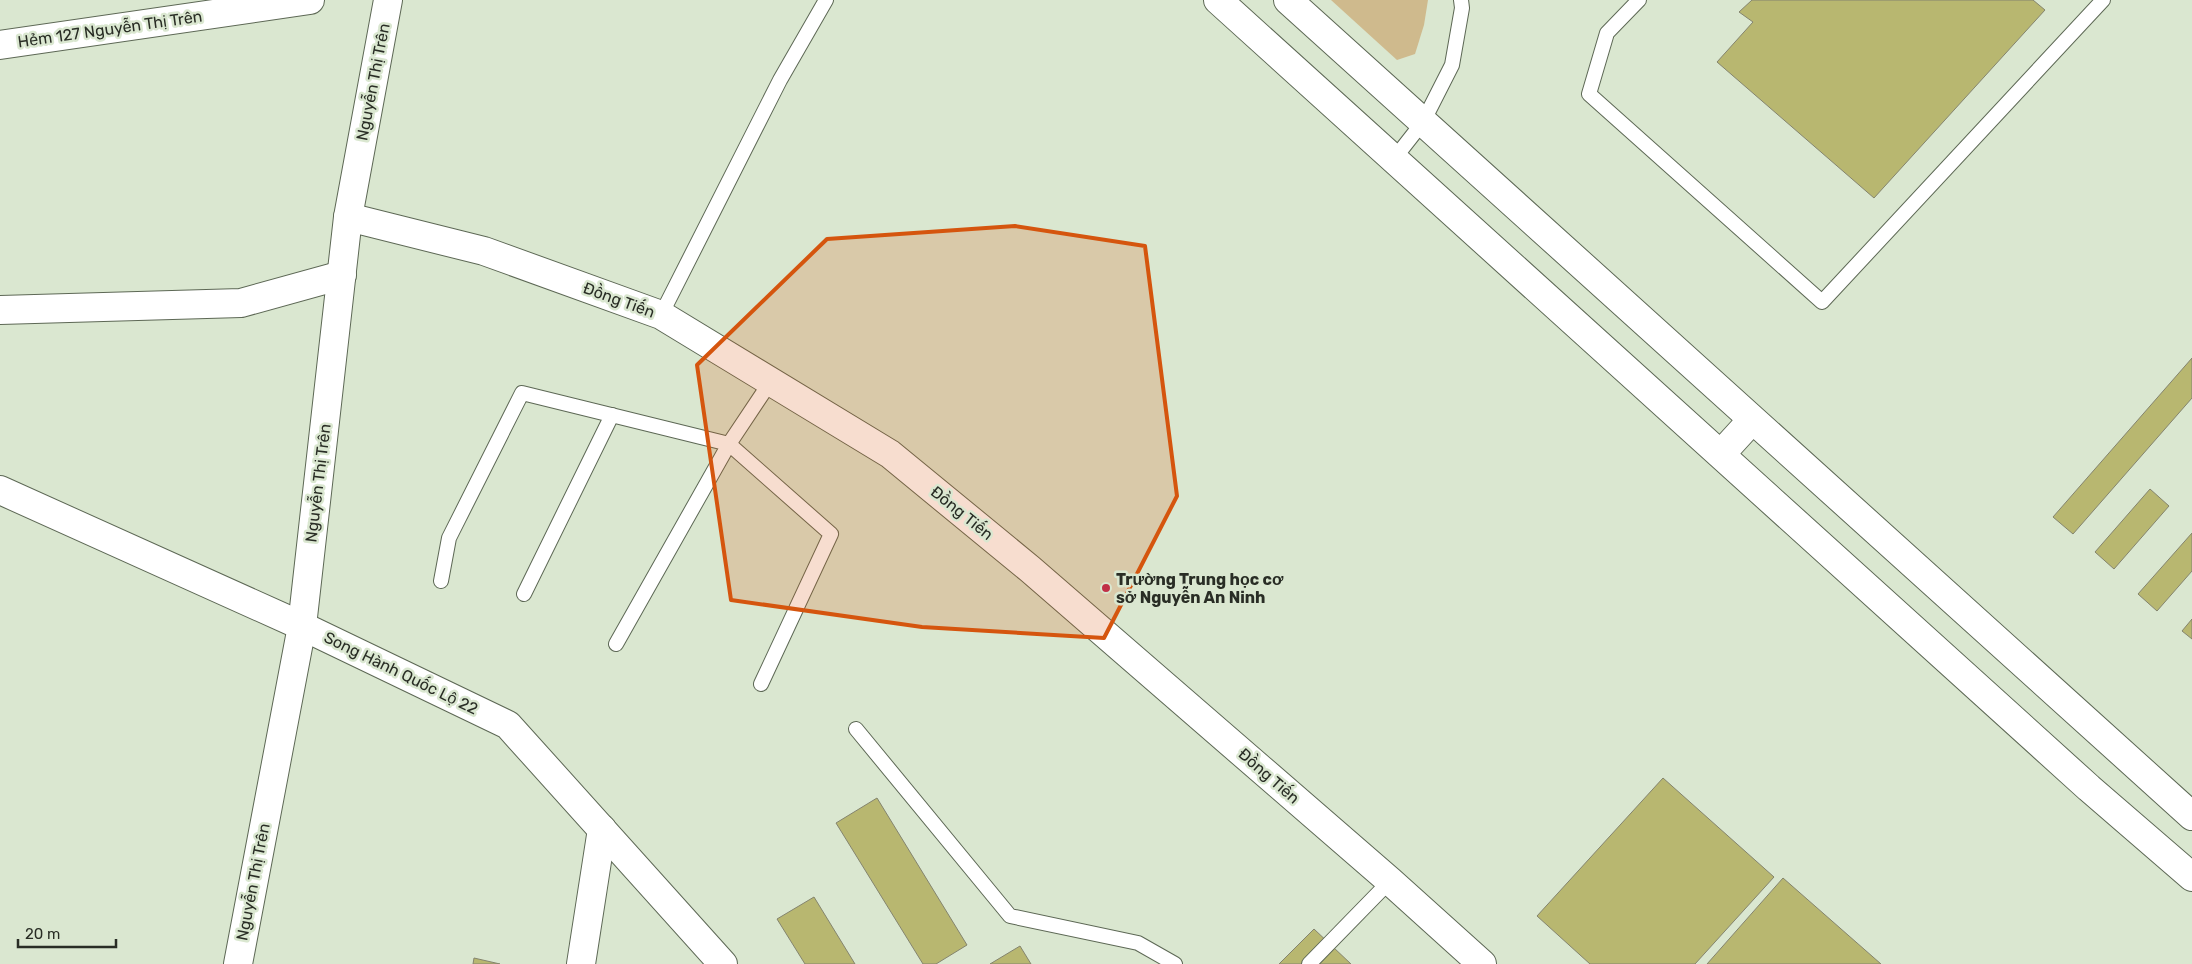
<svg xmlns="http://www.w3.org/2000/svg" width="2192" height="964" viewBox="0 0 2192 964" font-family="Rubik,sans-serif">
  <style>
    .green { fill: #cfba8d }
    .building { fill: #b8b770; stroke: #84846e }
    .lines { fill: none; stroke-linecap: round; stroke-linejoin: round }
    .service-casing { stroke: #5d6855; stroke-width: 16 }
    .minor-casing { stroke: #5d6855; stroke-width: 30 }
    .tertiary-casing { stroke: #5d6855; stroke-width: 30 }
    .service { stroke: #fff; stroke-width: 14 }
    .minor { stroke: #fff; stroke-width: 28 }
    .tertiary { stroke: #fff; stroke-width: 28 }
    .marked { fill: #d5550e; fill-opacity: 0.2; stroke: #d5550e; stroke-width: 4; stroke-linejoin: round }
    .poi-dot { fill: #c13047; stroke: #dae7d0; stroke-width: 2 }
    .labels { text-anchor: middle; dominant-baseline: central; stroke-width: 5; stroke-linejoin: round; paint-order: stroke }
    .street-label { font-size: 16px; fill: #292d25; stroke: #dae7d0 }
    .poi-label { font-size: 16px; font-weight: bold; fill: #292d25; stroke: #dae7d0; text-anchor: start }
  </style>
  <rect width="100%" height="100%" fill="#dae7d0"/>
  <path class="green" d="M 1331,0 L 1428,0 L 1424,25 L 1415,54 L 1397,60 Z"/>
  <g class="building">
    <path d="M 1752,0 L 2033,0 L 2045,10 L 1874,198 L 1717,62 L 1753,22 L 1739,12 Z"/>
    <path d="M 2192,358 L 2192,398 L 2073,534 L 2053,517 Z"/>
    <path d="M 2150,489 L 2169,506 L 2114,569 L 2095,552 Z"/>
    <path d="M 2192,533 L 2192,571 L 2157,611 L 2138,594 Z"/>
    <path d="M 2192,619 L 2192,639 L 2182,631 Z"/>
    <path d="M 1663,778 L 1774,877 L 1695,964 L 1590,964 L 1537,916 Z"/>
    <path d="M 877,798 L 967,945 L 936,964 L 923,964 L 836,823 Z"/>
    <path d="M 1783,878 L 1881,964 L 1707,964 Z"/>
    <path d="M 814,897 L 855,964 L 805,964 L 777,919 Z"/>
    <path d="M 1314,929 L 1351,964 L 1279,964 Z"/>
    <path d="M 1020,946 L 1031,964 L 990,964 Z"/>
    <path d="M 474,958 L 500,964 L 473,964 Z"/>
  </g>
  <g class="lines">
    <g class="service-casing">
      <g id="service">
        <path d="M 1639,0 L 1607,33 L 1589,94 L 1822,302 L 2103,0"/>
        <path d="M 1394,159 L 1423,122 L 1452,65 L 1462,8 L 1461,0"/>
        <path d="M 661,315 L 780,80 L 826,0"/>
        <path d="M 441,581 L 449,538 L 522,393 L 729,444 L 771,381"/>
        <path d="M 524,594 L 612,415"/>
        <path d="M 616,644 L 729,444 L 831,534 L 761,684"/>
        <path d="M 856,729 L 1010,916 L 1138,943 L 1175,964"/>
        <path d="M 1309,964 L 1390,881"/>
      </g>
    </g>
    <g class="minor-casing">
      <g id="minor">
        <path d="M 1218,0 L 2089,788 L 2192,877"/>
        <path d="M 1288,0 L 2192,816"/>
        <path d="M 0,45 L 310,0"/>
        <path d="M 348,217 L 484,251 L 661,315 L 890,454 L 1030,569 L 1390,881 L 1482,964"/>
        <path d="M 0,310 L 241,303 L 342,275"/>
        <path d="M 1721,454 L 1752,420"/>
        <path d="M 238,964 L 302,626 L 348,217 L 388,0"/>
        <path d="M 581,964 L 602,829"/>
      </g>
    </g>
    <g class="tertiary-casing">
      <path id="tertiary" d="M 0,490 L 302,626 L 508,725 L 723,964"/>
    </g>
    <use href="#service" class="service"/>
    <use href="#minor" class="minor"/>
    <use href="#tertiary" class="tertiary"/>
  </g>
  <path class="marked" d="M 1015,226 L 1145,246 L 1177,496 L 1104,638 L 922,627 L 731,600 L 697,365 L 827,239 Z"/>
  <circle class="poi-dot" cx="1106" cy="588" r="5"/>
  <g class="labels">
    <g class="street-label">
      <text transform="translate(110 29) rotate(-8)">Hẻm 127 Nguyễn Thị Trên</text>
      <text transform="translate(373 82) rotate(-79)">Nguyễn Thị Trên</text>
      <text transform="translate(619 300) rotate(20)">Đồng Tiến</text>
      <text transform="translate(318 483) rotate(-83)">Nguyễn Thị Trên</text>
      <text transform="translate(962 513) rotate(39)">Đồng Tiến</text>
      <text transform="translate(401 673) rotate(26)">Song Hành Quốc Lộ 22</text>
      <text transform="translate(1269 776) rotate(41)">Đồng Tiến</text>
      <text transform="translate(253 882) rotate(-79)">Nguyễn Thị Trên</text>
    </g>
    <g class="poi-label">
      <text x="1116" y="579">Trường Trung học cơ<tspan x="1116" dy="18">sở Nguyễn An Ninh</tspan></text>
    </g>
  </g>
  <path d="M18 939v8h98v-8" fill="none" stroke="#292d25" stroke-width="2.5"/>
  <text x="25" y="939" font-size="15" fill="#292d25" stroke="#dae7d0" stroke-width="4" paint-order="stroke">20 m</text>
</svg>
